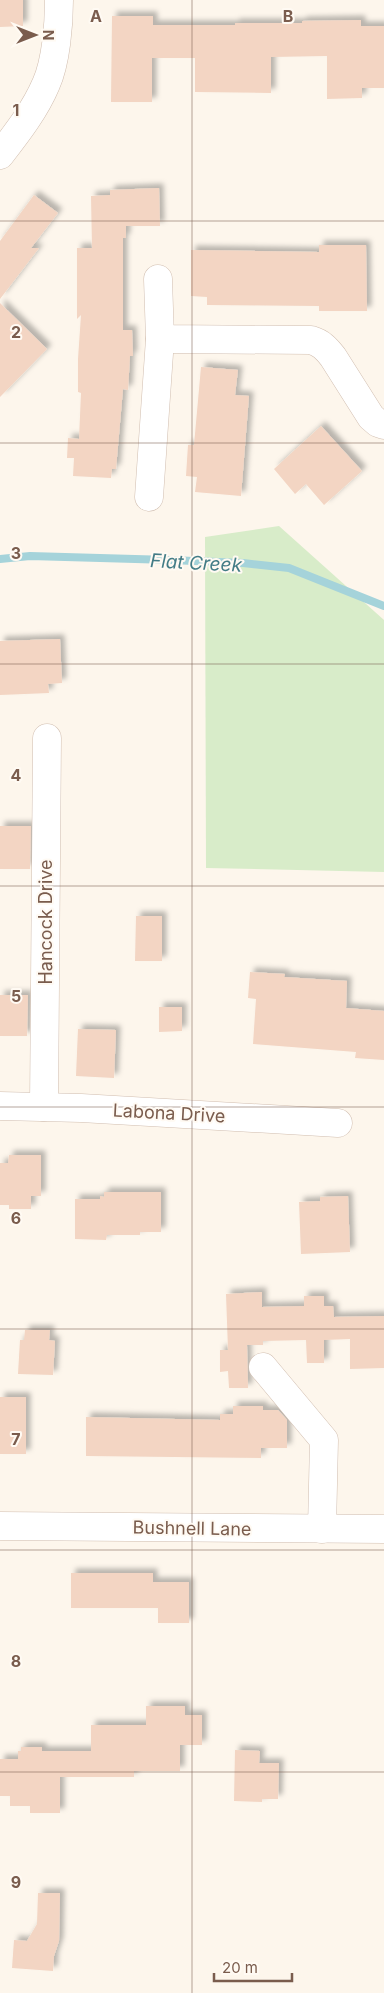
<svg xmlns="http://www.w3.org/2000/svg" width="384" height="1993" viewBox="0 0 384 1993" font-family="Inter,sans-serif">
  <style>
    .green { fill: #d8ecc9 }
    .lines { fill: none; stroke-linecap: round; stroke-linejoin: round }
    .stream { stroke: #a5d3da; stroke-width: 8 }
    .building { fill: #f3d5c3; filter: url(#shadow) }
    .minor-casing { stroke: #d1beb0; stroke-width: 29 }
    .minor { stroke: #fff; stroke-width: 28 }
    .grid { fill: none; stroke: #7a5c4d; stroke-width: 1; stroke-opacity: 0.55 }
    .labels { text-anchor: middle; dominant-baseline: central; stroke-width: 4; stroke-linejoin: round; paint-order: stroke }
    .street-label { font-size: 18px; fill: #7a5c4d; stroke: #fffaf3 }
    .water-label { font-size: 19px; font-style: italic; fill: #437c86; stroke: #fffaf3 }
    .grid-label { font-size: 16px; text-anchor: middle; font-weight: bold; fill: #7a5c4d; stroke: #fffaf3; stroke-width: 4; stroke-linejoin: round; paint-order: stroke }
  </style>
  <defs>
    <filter id="shadow"><feDropShadow dx="4.5" dy="-4.5" stdDeviation="2.5" flood-color="#0004"/></filter>
  </defs>
  <rect width="100%" height="100%" fill="#fdf6ec"/>
  <path class="green" d="M 279,526 L 384,620 L 384,872 L 206,868 L 205,537 Z"/>
  <g class="lines">
    <path class="stream" d="M 0,559 L 30,556 L 170,560 L 243,563 L 289,568 L 384,606"/>
  </g>
  <g class="building">
    <path d="M 0,0 L 23,0 L 23,26 L 0,27 Z"/>
    <path d="M 112,16 L 153,16 L 153,25 L 235,25 L 235,23 L 302,23 L 302,21 L 361,20 L 361,26 L 384,26 L 384,88 L 362,88 L 362,98 L 327,99 L 327,56 L 271,57 L 271,93 L 195,92 L 195,58 L 152,58 L 152,102 L 111,102 Z"/>
    <path d="M 159,188 L 160,226 L 126,226 L 126,238 L 123,238 L 123,330 L 132,330 L 133,356 L 130,356 L 128,390 L 123,389 L 116,469 L 112,469 L 111,478 L 73,476 L 74,458 L 67,458 L 68,438 L 79,439 L 81,393 L 78,392 L 78,359 L 81,315 L 77,319 L 77,248 L 92,248 L 91,196 L 110,195 L 110,190 Z"/>
    <path d="M 34,195 L 58,213 L 31,248 L 39,248 L 0,299 L 0,241 Z"/>
    <path d="M 319,245 L 366,245 L 367,311 L 319,311 L 319,306 L 207,305 L 207,297 L 191,296 L 191,250 L 319,252 Z"/>
    <path d="M 0,303 L 47,349 L 0,397 Z"/>
    <path d="M 201,367 L 238,370 L 235,395 L 249,396 L 241,496 L 195,492 L 197,477 L 186,476 L 188,445 L 194,445 Z"/>
    <path d="M 321,426 L 362,471 L 324,505 L 306,484 L 295,494 L 274,469 Z"/>
    <path d="M 60,639 L 62,683 L 48,684 L 49,693 L 0,695 L 0,641 Z"/>
    <path d="M 0,826 L 31,826 L 30,869 L 0,869 Z"/>
    <path d="M 136,916 L 162,916 L 162,961 L 135,961 Z"/>
    <path d="M 250,972 L 285,974 L 284,977 L 347,981 L 346,1008 L 384,1011 L 384,1060 L 355,1058 L 356,1052 L 253,1044 L 256,999 L 248,998 Z"/>
    <path d="M 0,995 L 28,995 L 27,1036 L 0,1036 Z"/>
    <path d="M 159,1007 L 182,1007 L 182,1031 L 159,1032 Z"/>
    <path d="M 78,1029 L 116,1030 L 114,1078 L 76,1076 Z"/>
    <path d="M 9,1155 L 41,1155 L 41,1196 L 31,1196 L 31,1209 L 9,1209 L 9,1205 L 0,1205 L 0,1163 L 8,1163 Z"/>
    <path d="M 104,1192 L 161,1192 L 161,1232 L 140,1232 L 140,1235 L 107,1235 L 106,1240 L 75,1239 L 75,1199 L 100,1199 L 100,1196 L 104,1197 Z"/>
    <path d="M 348,1196 L 350,1252 L 301,1254 L 299,1202 L 320,1201 L 320,1197 Z"/>
    <path d="M 262,1292 L 262,1307 L 304,1306 L 304,1296 L 324,1296 L 324,1306 L 333,1306 L 334,1317 L 384,1316 L 384,1368 L 350,1369 L 350,1339 L 324,1340 L 324,1363 L 307,1363 L 306,1340 L 263,1341 L 263,1345 L 247,1345 L 248,1388 L 229,1388 L 228,1371 L 220,1372 L 220,1350 L 228,1350 L 226,1294 Z"/>
    <path d="M 25,1330 L 50,1330 L 49,1340 L 55,1341 L 53,1375 L 18,1374 L 20,1340 L 24,1340 Z"/>
    <rect x="0" y="1397" width="26" height="57"/>
    <path d="M 233,1406 L 263,1406 L 263,1410 L 278,1410 L 287,1420 L 287,1448 L 261,1448 L 261,1458 L 86,1456 L 86,1417 L 220,1420 L 220,1414 L 233,1414 Z"/>
    <path d="M 71,1573 L 153,1573 L 153,1582 L 189,1582 L 189,1623 L 158,1623 L 158,1608 L 71,1608 Z"/>
    <path d="M 146,1706 L 185,1706 L 185,1715 L 202,1715 L 202,1745 L 180,1745 L 180,1771 L 134,1771 L 134,1777 L 60,1777 L 60,1813 L 30,1813 L 30,1806 L 10,1806 L 10,1796 L 0,1796 L 0,1759 L 18,1759 L 18,1751 L 21,1751 L 21,1747 L 42,1747 L 42,1751 L 91,1751 L 91,1725 L 146,1725 Z"/>
    <path d="M 235,1750 L 260,1751 L 259,1763 L 279,1763 L 278,1799 L 262,1799 L 262,1802 L 234,1801 Z"/>
    <path d="M 38,1893 L 60,1893 L 59,1941 L 54,1956 L 53,1971 L 12,1968 L 14,1940 L 27,1941 L 37,1924 Z"/>
  </g>
  <g class="lines">
    <g class="minor-casing">
      <g id="minor">
        <path d="M 0,155 C 17,133 35,110 46,84 C 56,62 59,24 59,0"/>
        <path d="M 158,279 L 160,339 L 311,340 C 321,343 326,348 333,357 L 371,417 L 378,423 L 384,425"/>
        <path d="M 149,497 L 160,339"/>
        <path d="M 0,1106 L 81,1108 L 338,1123"/>
        <path d="M 44,1107 L 47,738"/>
        <path d="M 263,1367 L 324,1440 L 322,1529"/>
        <path d="M 0,1526 L 384,1529"/>
      </g>
    </g>
    <use href="#minor" class="minor"/>
  </g>
  <path class="grid" d="M 192,0 L 192,1993M 0,221 L 384,221M 0,443 L 384,443M 0,664 L 384,664M 0,886 L 384,886M 0,1107 L 384,1107M 0,1329 L 384,1329M 0,1550 L 384,1550M 0,1772 L 384,1772"/>
  <g class="labels">
    <g class="street-label">
      <text transform="translate(45 922) rotate(-90)">Hancock Drive</text>
      <text transform="translate(169 1113) rotate(3)">Labona Drive</text>
      <text transform="translate(192 1528) rotate(1)">Bushnell Lane</text>
    </g>
    <g class="water-label">
      <text transform="translate(196 563) rotate(3)">Flat Creek</text>
    </g>
  </g>
  <g class="grid-label">
    <text x="96" y="22">A</text>
    <text x="288" y="22">B</text>
    <text x="16" y="116">1</text>
    <text x="16" y="338">2</text>
    <text x="16" y="559">3</text>
    <text x="16" y="781">4</text>
    <text x="16" y="1002">5</text>
    <text x="16" y="1224">6</text>
    <text x="16" y="1445">7</text>
    <text x="16" y="1667">8</text>
    <text x="16" y="1888">9</text>
  </g>
  <g transform="translate(35 35) rotate(90)" stroke="#fffaf3" stroke-width="4" paint-order="stroke">
  <path d="M0-4L9 19L0 12L-9 19Z" fill="#7a5c4d"/>
  <text y="-8" font-size="14" font-weight="bold" text-anchor="middle" fill="#7a5c4d">N</text>
  </g>
  <path d="M214 1973v8h78v-8" fill="none" stroke="#7a5c4d" stroke-width="2.5"/>
  <text x="222" y="1973" font-size="15" fill="#7a5c4d" stroke="#fffaf3" stroke-width="4" paint-order="stroke">20 m</text>
</svg>
